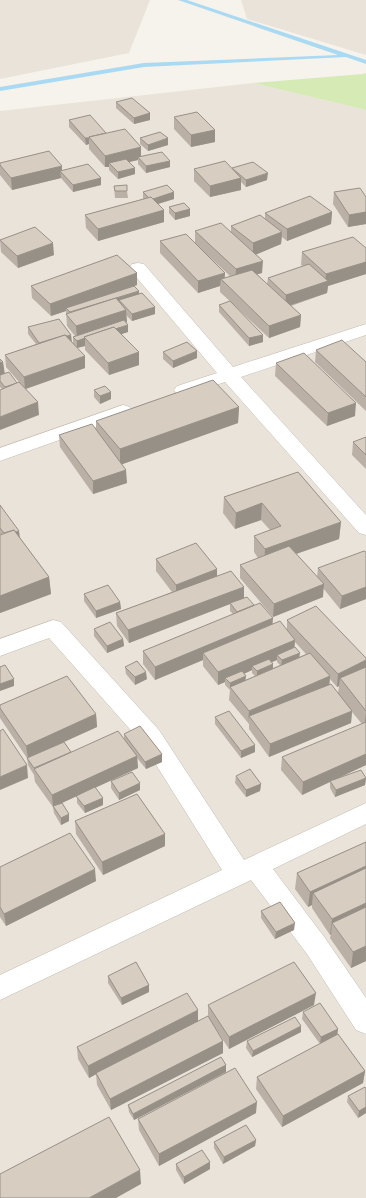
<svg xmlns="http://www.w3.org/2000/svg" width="366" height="1198" viewBox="0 0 366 1198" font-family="Lato,sans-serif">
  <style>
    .residential { fill: #eae3da }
    .green { fill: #d6eab5 }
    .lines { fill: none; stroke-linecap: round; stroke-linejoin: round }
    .stream { fill: #a9daf2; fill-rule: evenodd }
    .street-casing { stroke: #c2b9ae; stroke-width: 1 }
    .street { fill: #fff; fill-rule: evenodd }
    .wall { fill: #bab0a6; fill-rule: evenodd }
    .shaded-wall { fill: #979087 }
    .building { fill: #d8cdc1; stroke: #979087 }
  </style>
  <rect width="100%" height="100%" fill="#f6f2ec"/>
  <g class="residential">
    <path d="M 0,0 L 150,0 L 129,53 L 0,79 Z"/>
    <path d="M 241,0 L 366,0 L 366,55 L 247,19 Z"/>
    <path d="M 253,83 L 366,110 L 366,1198 L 0,1198 L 0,111 Z"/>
  </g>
  <path class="green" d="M 366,73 L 366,110 L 253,83 L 363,74 Z"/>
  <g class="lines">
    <path class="stream" d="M 178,0 L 187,0 L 366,60 L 366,64 L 346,57 L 144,67 L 0,91 L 0,87 L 144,63 L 338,55 Z"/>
    <g class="street-casing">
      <g id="street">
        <path d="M 138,263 L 144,264 L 233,367 L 366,324 L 366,335 L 241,377 L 366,515 L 366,535 L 359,533 L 225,382 L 184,396 L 177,394 L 174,390 L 177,386 L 217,373 L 132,272 L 129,268 L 132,264 Z"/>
        <path d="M 123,405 L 130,407 L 133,411 L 130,415 L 0,461 L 0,448 Z"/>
        <path d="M 53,620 L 61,622 L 159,730 L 244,860 L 366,803 L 366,824 L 273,869 L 325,938 L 366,998 L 366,1034 L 356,1030 L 307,954 L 251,880 L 0,1000 L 0,975 L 222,870 L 143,744 L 49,638 L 0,656 L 0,639 Z"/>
      </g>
    </g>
    <use href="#street" class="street"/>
  </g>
  <g class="wall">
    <path d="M 116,102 L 150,113 L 150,120 L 134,124 L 116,108 Z"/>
    <path d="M 174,117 L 215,130 L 215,142 L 191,147 L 174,129 Z"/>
    <path d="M 69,120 L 106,133 L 141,156 L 170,167 L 146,173 L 138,164 L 138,160 L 129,162 L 135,174 L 118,179 L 109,170 L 109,167 L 105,167 L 89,149 L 89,144 L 86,145 L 69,127 Z"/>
    <path d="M 140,138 L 168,145 L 148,151 L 140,144 Z"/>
    <path d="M 0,165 L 62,171 L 101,178 L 101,185 L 73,192 L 61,178 L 12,190 L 0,175 Z"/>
    <path d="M 194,169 L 232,169 L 267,180 L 246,187 L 241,182 L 241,190 L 210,197 L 194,181 Z"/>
    <path d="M 114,186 L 127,191 L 128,198 L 115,198 Z"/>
    <path d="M 143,192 L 174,199 L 158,204 L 164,222 L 98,241 L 86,228 L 85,215 L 143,199 Z"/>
    <path d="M 334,192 L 366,197 L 366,224 L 348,227 L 333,204 Z"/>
    <path d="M 169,207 L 190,209 L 190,216 L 175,220 L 169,213 Z"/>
    <path d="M 332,212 L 331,224 L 287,241 L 282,237 L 281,244 L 256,254 L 262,273 L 257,274 L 267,284 L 268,278 L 303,266 L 301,265 L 302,252 L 366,248 L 366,274 L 328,286 L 327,293 L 291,306 L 301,315 L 300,327 L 269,338 L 220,292 L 220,286 L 198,293 L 160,253 L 160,241 L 195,243 L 195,231 L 231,232 L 231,226 L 265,220 L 265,213 ZM 202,250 L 230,276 L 225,278 L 225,273 Z"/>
    <path d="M 0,240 L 54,255 L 18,268 L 1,252 Z"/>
    <path d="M 137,273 L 137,285 L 133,286 L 139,294 L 155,314 L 132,321 L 126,315 L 127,322 L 126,323 L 128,325 L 128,332 L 121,334 L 139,352 L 139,365 L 109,375 L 85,350 L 85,346 L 77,348 L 85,356 L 85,368 L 26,389 L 39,415 L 2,389 L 0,387 L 0,359 L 3,362 L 4,373 L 17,383 L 19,382 L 6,367 L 5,355 L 36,344 L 28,334 L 28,327 L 72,342 L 73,343 L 73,337 L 75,336 L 67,326 L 66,311 L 51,316 L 32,298 L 31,286 Z"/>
    <path d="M 219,305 L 263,335 L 263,342 L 249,346 L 219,312 Z"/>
    <path d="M 316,350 L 366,362 L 366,411 L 315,362 Z"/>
    <path d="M 163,352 L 197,358 L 173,368 L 163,359 Z"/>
    <path d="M 276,363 L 355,416 L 327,426 L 275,376 Z"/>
    <path d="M 94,390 L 111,399 L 100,404 L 94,397 Z"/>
    <path d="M 239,407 L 238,423 L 122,464 L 127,483 L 93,494 L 60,447 L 59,435 L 96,430 L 96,421 Z"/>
    <path d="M 366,437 L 366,469 L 352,455 L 353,442 Z"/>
    <path d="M 298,472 L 341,522 L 339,539 L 296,554 L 317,577 L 318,568 L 366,552 L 366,599 L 340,609 L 323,588 L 323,597 L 273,617 L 240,578 L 240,565 L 258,558 L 254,552 L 254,536 L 270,530 L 261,520 L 235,529 L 223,513 L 224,497 Z"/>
    <path d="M 0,505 L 20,538 L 49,577 L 51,594 L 0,613 L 0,535 L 1,535 L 0,534 Z"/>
    <path d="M 156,559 L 217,576 L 244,598 L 254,606 L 273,624 L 287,629 L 287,620 L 366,658 L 366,765 L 336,779 L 366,777 L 365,785 L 335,797 L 330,788 L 330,782 L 302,795 L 281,770 L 282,757 L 362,724 L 352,712 L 351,723 L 269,757 L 249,729 L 249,724 L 229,700 L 230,690 L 225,685 L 225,682 L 218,685 L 203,666 L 203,660 L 155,680 L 143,664 L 143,651 L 233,614 L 230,611 L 230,604 L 129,643 L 117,626 L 116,613 L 172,592 L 156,571 ZM 295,642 L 306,654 L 299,657 L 294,648 ZM 277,660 L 277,662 L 280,665 L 273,668 L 273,664 L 272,662 ZM 252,670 L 252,673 L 255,676 L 245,680 L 246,676 L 244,674 ZM 330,679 L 337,687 L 339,686 L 338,693 L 329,684 Z"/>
    <path d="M 84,594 L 120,602 L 121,609 L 96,618 L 84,601 Z"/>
    <path d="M 94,629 L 123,639 L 124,646 L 107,653 L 94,636 Z"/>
    <path d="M 125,667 L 147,679 L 135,685 L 126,674 Z"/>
    <path d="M 0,705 L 96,714 L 97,727 L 64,742 L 71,752 L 124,739 L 124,734 L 162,762 L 146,769 L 137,758 L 138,768 L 95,788 L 103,805 L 85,813 L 77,803 L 77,796 L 62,803 L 69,821 L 61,825 L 54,813 L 53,807 L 35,782 L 34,775 L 28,765 L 27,758 L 0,718 Z"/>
    <path d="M 215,717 L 255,752 L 241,758 L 215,724 Z"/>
    <path d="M 236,776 L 261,784 L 260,791 L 246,797 L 235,783 Z"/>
    <path d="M 111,781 L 140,790 L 119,800 L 111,788 Z"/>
    <path d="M 75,821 L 165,834 L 165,846 L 103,875 L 76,834 Z"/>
    <path d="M 366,842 L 366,961 L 351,968 L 330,938 L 331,934 L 330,935 L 312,908 L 312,905 L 308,907 L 295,889 L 297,873 Z"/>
    <path d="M 0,867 L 96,881 L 6,926 L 0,917 Z"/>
    <path d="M 261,911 L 294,930 L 275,939 L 261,918 Z"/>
    <path d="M 108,976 L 149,985 L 149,992 L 122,1005 L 108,983 Z"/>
    <path d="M 208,1005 L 314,1005 L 229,1049 L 208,1017 Z"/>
    <path d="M 303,1012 L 338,1029 L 337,1035 L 365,1071 L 363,1083 L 282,1127 L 256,1089 L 257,1077 L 320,1044 L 302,1019 Z"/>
    <path d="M 198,1021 L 223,1041 L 223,1053 L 111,1110 L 97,1085 L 96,1074 L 89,1078 L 78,1059 L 77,1047 Z"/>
    <path d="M 301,1026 L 301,1032 L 252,1057 L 246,1048 L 247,1041 Z"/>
    <path d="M 226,1065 L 226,1072 L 134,1120 L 129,1112 L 128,1105 Z"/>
    <path d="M 366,1089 L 366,1113 L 358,1118 L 347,1102 L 348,1096 Z"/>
    <path d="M 256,1113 L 159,1166 L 139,1130 L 138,1119 Z"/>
    <path d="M 256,1140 L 255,1146 L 223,1164 L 214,1148 L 214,1142 Z"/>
    <path d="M 210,1162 L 210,1169 L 184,1184 L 176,1170 L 176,1164 Z"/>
  </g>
  <g class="shaded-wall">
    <path d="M 150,113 L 150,120 L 134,124 L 134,118 Z"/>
    <path d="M 215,130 L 215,142 L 191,147 L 191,135 Z"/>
    <path d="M 85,138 L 89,138 L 89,144 L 86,145 Z"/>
    <path d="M 168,138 L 168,145 L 148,151 L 148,145 Z"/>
    <path d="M 141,147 L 141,159 L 138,157 L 138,160 L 112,166 L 109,163 L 109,167 L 105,167 L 105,156 Z"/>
    <path d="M 170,161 L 170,167 L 146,173 L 146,166 Z"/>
    <path d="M 62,166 L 62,174 L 60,171 L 61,178 L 12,190 L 11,178 Z"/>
    <path d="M 135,168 L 135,174 L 118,179 L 118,172 Z"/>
    <path d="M 268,173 L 267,180 L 246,187 L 246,180 Z"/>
    <path d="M 101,178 L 101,185 L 73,192 L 73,185 Z"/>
    <path d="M 241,178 L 241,190 L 210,197 L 210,186 Z"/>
    <path d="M 174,192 L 174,199 L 151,206 L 151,199 Z"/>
    <path d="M 190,209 L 190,216 L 175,220 L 175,213 Z"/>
    <path d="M 164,210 L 164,222 L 98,241 L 98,229 Z"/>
    <path d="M 332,212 L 331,224 L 287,241 L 287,229 Z"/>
    <path d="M 366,212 L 366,224 L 348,227 L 349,215 Z"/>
    <path d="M 282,232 L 281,244 L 253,256 L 253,243 Z"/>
    <path d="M 53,243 L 54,255 L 18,268 L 17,256 Z"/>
    <path d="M 263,261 L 262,273 L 235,281 L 236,269 Z"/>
    <path d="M 366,262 L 366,274 L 328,286 L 327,293 L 285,307 L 286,295 L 325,282 L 326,274 Z"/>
    <path d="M 137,273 L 137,285 L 68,310 L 66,308 L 66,311 L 51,316 L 50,304 Z"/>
    <path d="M 225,273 L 224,283 L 221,279 L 220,286 L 198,293 L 198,281 Z"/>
    <path d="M 139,291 L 139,298 L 119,300 L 120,304 L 71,320 L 71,313 Z"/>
    <path d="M 155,307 L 155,314 L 132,321 L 132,314 Z"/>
    <path d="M 126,310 L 127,322 L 77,338 L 76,326 Z"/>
    <path d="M 301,315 L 300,327 L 269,338 L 269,326 Z"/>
    <path d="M 128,325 L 128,332 L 91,344 L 85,338 Z"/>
    <path d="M 71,335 L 72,342 L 40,344 Z"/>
    <path d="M 263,335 L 263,342 L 249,346 L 249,338 Z"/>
    <path d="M 85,338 L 85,346 L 77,348 L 77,341 Z"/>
    <path d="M 197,351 L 197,358 L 173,368 L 173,361 Z"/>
    <path d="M 139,352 L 139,365 L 109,375 L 108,363 Z"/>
    <path d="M 85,356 L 85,368 L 25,389 L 24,377 Z"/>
    <path d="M 3,362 L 5,375 L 0,376 L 0,363 Z"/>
    <path d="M 111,392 L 111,399 L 100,404 L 100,396 Z"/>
    <path d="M 38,402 L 39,415 L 0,430 L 0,417 Z"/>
    <path d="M 356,403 L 355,416 L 327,426 L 328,413 Z"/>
    <path d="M 239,407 L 238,423 L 120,465 L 120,449 Z"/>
    <path d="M 126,470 L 127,483 L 93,494 L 93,481 Z"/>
    <path d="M 262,503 L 261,520 L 235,529 L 236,513 Z"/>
    <path d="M 341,522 L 339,539 L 264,565 L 265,549 Z"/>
    <path d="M 19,531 L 20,538 L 6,536 Z"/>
    <path d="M 217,569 L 217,582 L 176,597 L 176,585 Z"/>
    <path d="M 49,577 L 51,594 L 0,613 L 0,596 Z"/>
    <path d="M 324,584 L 323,597 L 273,617 L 274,604 Z"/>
    <path d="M 244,587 L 244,600 L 230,603 L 230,604 L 129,643 L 128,630 Z"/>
    <path d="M 366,587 L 366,599 L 340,609 L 342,596 Z"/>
    <path d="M 120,602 L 121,609 L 96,618 L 96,611 Z"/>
    <path d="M 254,605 L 254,612 L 237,619 L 237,612 Z"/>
    <path d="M 273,618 L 272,631 L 203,653 L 203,660 L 155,680 L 155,667 Z"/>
    <path d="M 123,639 L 124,646 L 107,653 L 107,646 Z"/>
    <path d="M 295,640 L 294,652 L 277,655 L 277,660 L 255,669 L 252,666 L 252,670 L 228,681 L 225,678 L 225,682 L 218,685 L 218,672 Z"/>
    <path d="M 300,653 L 299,660 L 281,667 L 282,660 Z"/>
    <path d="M 366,660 L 366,672 L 340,678 L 339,686 L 337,687 L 338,674 Z"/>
    <path d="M 273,664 L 273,671 L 257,678 L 257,671 Z"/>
    <path d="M 146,672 L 147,679 L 135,685 L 135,677 Z"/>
    <path d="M 246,676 L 245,683 L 230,687 L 230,690 L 230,683 Z"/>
    <path d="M 330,676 L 329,689 L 249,716 L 248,724 L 249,711 Z"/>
    <path d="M 14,679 L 14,686 L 0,691 L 0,684 Z"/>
    <path d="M 352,711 L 351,723 L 269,757 L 270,744 Z"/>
    <path d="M 366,713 L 366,726 L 364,727 Z"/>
    <path d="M 96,714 L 97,727 L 28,758 L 26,746 Z"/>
    <path d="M 255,745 L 255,752 L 241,758 L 241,751 Z"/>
    <path d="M 162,754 L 162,762 L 146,769 L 145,762 Z"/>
    <path d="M 366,754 L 366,765 L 302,795 L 303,782 Z"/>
    <path d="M 137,756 L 138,768 L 53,807 L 52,795 Z"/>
    <path d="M 27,765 L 28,778 L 0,790 L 0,777 Z"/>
    <path d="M 366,778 L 365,785 L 335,797 L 336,790 Z"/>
    <path d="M 140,783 L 140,790 L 119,800 L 119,793 Z"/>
    <path d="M 261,784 L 260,791 L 246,797 L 246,790 Z"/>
    <path d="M 103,798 L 103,805 L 85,813 L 84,806 Z"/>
    <path d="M 69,814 L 69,821 L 61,825 L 61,818 Z"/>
    <path d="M 165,834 L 165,846 L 103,875 L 102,862 Z"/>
    <path d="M 366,866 L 366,881 L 313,893 L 312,905 L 308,907 L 310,892 Z"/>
    <path d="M 95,869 L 96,881 L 6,926 L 4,914 Z"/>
    <path d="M 366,903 L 366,918 L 332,923 L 331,934 L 330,935 L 332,919 Z"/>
    <path d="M 295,923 L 294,930 L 275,939 L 276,932 Z"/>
    <path d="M 366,946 L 366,961 L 351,968 L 353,952 Z"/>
    <path d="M 149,985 L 149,992 L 122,1005 L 121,998 Z"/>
    <path d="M 316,993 L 314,1005 L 229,1049 L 229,1037 Z"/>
    <path d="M 198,1010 L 198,1022 L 89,1078 L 88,1066 Z"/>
    <path d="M 301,1026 L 301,1032 L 252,1057 L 253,1051 Z"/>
    <path d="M 338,1029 L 337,1036 L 320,1044 L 321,1037 Z"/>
    <path d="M 223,1041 L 223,1053 L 111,1110 L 110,1099 Z"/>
    <path d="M 226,1065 L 226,1072 L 134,1120 L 133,1114 Z"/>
    <path d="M 365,1071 L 363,1083 L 282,1127 L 283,1116 Z"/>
    <path d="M 257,1102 L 256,1113 L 159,1166 L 159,1154 Z"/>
    <path d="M 366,1107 L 366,1113 L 358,1118 L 359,1111 Z"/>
    <path d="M 256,1140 L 255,1146 L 223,1164 L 224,1157 Z"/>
    <path d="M 210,1162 L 210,1169 L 184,1184 L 184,1177 Z"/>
    <path d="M 140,1170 L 141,1184 L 116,1198 L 89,1198 Z"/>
  </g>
  <g class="building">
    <path d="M 132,98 L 150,113 L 134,118 L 116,102 Z"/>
    <path d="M 197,112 L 215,130 L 191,135 L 174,117 Z"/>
    <path d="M 90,115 L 106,133 L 89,137 L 89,138 L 85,138 L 69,120 Z"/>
    <path d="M 125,129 L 141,147 L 105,156 L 89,137 Z"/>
    <path d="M 160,132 L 168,138 L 148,145 L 140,138 Z"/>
    <path d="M 49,151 L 62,166 L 11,178 L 0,165 L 0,163 Z"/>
    <path d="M 162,152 L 170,161 L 146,166 L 138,157 Z"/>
    <path d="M 126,159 L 135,168 L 118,172 L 109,163 Z"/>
    <path d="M 225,161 L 241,178 L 210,186 L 194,169 Z"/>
    <path d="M 253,162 L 268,173 L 246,180 L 232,168 Z"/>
    <path d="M 88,164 L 101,178 L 73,185 L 60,171 Z"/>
    <path d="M 127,185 L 127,191 L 115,191 L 114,186 Z"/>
    <path d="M 167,185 L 174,192 L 153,199 L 151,197 L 149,198 L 143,192 Z"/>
    <path d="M 360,188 L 366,197 L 366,212 L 349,215 L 334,192 Z"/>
    <path d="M 310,196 L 332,212 L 287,229 L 265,213 Z"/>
    <path d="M 151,197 L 164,210 L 98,229 L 85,215 Z"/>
    <path d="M 184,203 L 190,209 L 175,213 L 169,207 Z"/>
    <path d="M 260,215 L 282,232 L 253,243 L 231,226 Z"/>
    <path d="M 221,223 L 263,261 L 236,269 L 195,231 Z"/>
    <path d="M 35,227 L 53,243 L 17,256 L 0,240 Z"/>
    <path d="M 186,234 L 225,273 L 198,281 L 160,241 Z"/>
    <path d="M 353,237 L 366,248 L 366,262 L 326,274 L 302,252 Z"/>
    <path d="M 117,255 L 137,273 L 50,304 L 31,286 Z"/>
    <path d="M 309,264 L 328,281 L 286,295 L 268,278 Z"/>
    <path d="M 252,270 L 301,315 L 269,326 L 221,279 Z"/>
    <path d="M 134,286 L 139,291 L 70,312 L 66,308 Z"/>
    <path d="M 142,293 L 155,307 L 132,314 L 119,300 Z"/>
    <path d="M 116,298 L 126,310 L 76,326 L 66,314 Z"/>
    <path d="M 230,301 L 263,335 L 249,338 L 219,305 Z"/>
    <path d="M 59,319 L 71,335 L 67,336 L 65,335 L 39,343 L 28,327 Z"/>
    <path d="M 124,320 L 128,325 L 115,329 L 114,327 L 84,337 L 85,338 L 77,341 L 73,337 Z"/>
    <path d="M 114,327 L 139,352 L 108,363 L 84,337 Z"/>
    <path d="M 65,335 L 85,356 L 24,377 L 5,355 Z"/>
    <path d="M 342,340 L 366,362 L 366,397 L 316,350 Z"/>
    <path d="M 187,342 L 197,351 L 173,361 L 163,352 Z"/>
    <path d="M 304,353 L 356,403 L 328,413 L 276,363 Z"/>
    <path d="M 0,359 L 3,362 L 0,363 Z"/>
    <path d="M 9,372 L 17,383 L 5,387 L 0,381 L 0,375 Z"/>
    <path d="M 213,380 L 239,407 L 120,449 L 96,421 Z"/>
    <path d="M 19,382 L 38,402 L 0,417 L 0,390 Z"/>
    <path d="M 105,386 L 111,392 L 100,396 L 94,390 Z"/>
    <path d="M 92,424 L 126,470 L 93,481 L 59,435 Z"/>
    <path d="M 366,437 L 366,455 L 353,442 Z"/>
    <path d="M 298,472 L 341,522 L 265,549 L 254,536 L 281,526 L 262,503 L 236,513 L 224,497 Z"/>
    <path d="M 0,505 L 19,531 L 16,532 L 14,530 L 4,533 L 0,528 Z"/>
    <path d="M 14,530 L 49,577 L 0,596 L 0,535 Z"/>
    <path d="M 196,543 L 217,569 L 176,585 L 156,559 Z"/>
    <path d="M 289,546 L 324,584 L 274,604 L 240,565 Z"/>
    <path d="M 364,551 L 366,552 L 366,587 L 342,596 L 318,568 Z"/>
    <path d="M 231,571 L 244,587 L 128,630 L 116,613 Z"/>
    <path d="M 108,585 L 120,602 L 96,611 L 84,594 Z"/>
    <path d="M 247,597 L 254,605 L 237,612 L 230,603 Z"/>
    <path d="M 260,603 L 273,618 L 155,667 L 143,651 Z"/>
    <path d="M 316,606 L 366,658 L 366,660 L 338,674 L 287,620 Z"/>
    <path d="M 280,621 L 295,640 L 218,672 L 203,653 Z"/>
    <path d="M 110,622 L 123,639 L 107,646 L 94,629 Z"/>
    <path d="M 295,647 L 300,653 L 282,660 L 277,655 Z"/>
    <path d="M 310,653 L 330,676 L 249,711 L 230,687 Z"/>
    <path d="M 269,659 L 273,664 L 257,671 L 252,666 Z"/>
    <path d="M 137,661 L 146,672 L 135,677 L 125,667 Z"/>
    <path d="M 5,665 L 14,679 L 0,684 L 0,667 Z"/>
    <path d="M 366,667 L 366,711 L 340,678 Z"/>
    <path d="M 242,671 L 246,676 L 230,683 L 225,678 Z"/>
    <path d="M 67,676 L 96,714 L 26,746 L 0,708 L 0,705 Z"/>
    <path d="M 331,684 L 352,711 L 270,744 L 249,716 Z"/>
    <path d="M 229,711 L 255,745 L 241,751 L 215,717 Z"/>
    <path d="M 366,722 L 366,754 L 303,782 L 282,757 Z"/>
    <path d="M 140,726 L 162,754 L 145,762 L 124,734 Z"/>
    <path d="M 3,729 L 27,765 L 0,777 L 0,731 Z"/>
    <path d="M 118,731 L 137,756 L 52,795 L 34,769 Z"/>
    <path d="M 64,742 L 71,752 L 34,768 L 27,758 Z"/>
    <path d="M 250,769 L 261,784 L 246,790 L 236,776 Z"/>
    <path d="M 361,770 L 366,778 L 336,790 L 330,781 Z"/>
    <path d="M 132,772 L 140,783 L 119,793 L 111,781 Z"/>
    <path d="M 95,787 L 103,798 L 84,806 L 76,796 Z"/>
    <path d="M 137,794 L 165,834 L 102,862 L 75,821 Z"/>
    <path d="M 62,803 L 69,814 L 61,818 L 53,806 Z"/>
    <path d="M 70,833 L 95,869 L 4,914 L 0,907 L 0,867 Z"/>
    <path d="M 366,842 L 366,866 L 310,892 L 297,873 Z"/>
    <path d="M 366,868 L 366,903 L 332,919 L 313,893 Z"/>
    <path d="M 280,902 L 295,923 L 276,932 L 261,911 Z"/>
    <path d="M 366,907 L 366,946 L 353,952 L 332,923 Z"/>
    <path d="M 136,962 L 149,985 L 121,998 L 108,976 Z"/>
    <path d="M 294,962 L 316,993 L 229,1037 L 208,1005 Z"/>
    <path d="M 187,993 L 198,1010 L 88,1066 L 77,1047 Z"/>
    <path d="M 320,1003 L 338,1029 L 321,1037 L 303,1012 Z"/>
    <path d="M 208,1016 L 223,1041 L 110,1099 L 96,1073 Z"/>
    <path d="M 295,1017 L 301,1026 L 253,1051 L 247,1041 Z"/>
    <path d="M 338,1034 L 365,1071 L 283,1116 L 257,1077 Z"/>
    <path d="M 221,1057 L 226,1065 L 133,1114 L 128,1105 Z"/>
    <path d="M 235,1068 L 257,1102 L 159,1154 L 138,1119 Z"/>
    <path d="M 365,1087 L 366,1089 L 366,1107 L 359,1111 L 348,1096 Z"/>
    <path d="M 109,1117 L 140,1170 L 89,1198 L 0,1198 L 0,1174 Z"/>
    <path d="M 246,1125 L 256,1140 L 224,1157 L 214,1142 Z"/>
    <path d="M 202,1150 L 210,1162 L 184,1177 L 176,1164 Z"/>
  </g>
</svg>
